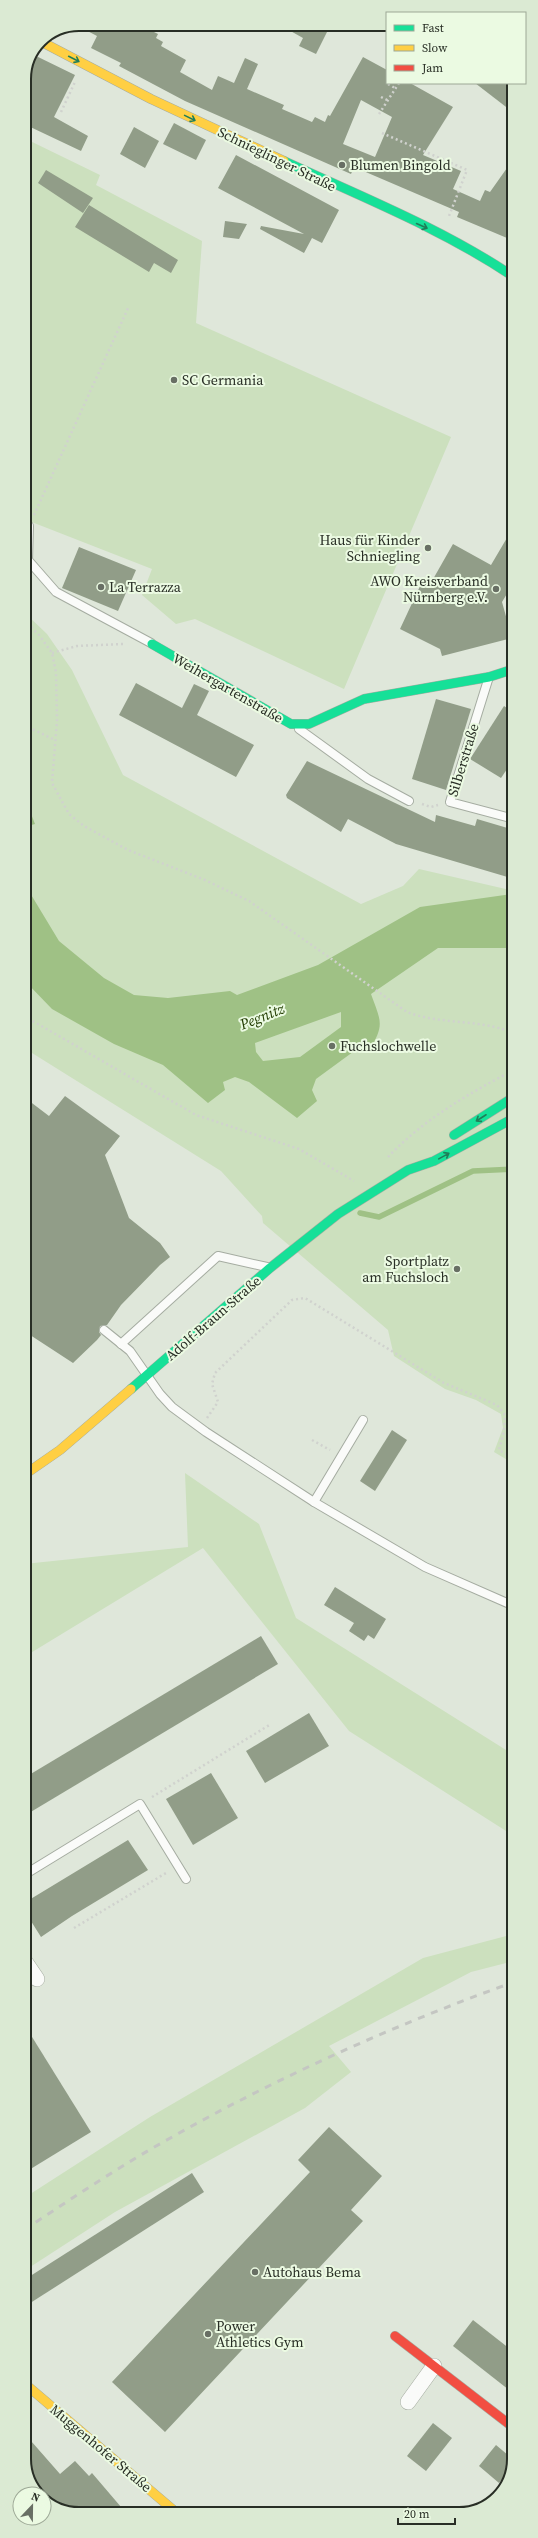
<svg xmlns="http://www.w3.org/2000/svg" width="538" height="2538" viewBox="0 0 538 2538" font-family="'Source Serif 4',serif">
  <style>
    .green { fill: #cce0be }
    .water { fill: #9fc185; fill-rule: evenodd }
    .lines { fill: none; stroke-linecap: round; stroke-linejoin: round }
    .stream { stroke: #9fc185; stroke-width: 5.5 }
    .building { fill: #919d88; fill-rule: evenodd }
    .lane-casing { stroke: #a5aca1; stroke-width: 10 }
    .street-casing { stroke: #a5aca1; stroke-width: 16 }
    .fast-casing { stroke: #a5aca1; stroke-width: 10 }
    .slow-casing { stroke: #a5aca1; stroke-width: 10 }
    .jam-casing { stroke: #a5aca1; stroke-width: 10 }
    .path { stroke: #d0d2ce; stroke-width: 2.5; stroke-dasharray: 2 3; stroke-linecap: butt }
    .lane { stroke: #fafbf9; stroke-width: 8 }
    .street { stroke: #fafbf9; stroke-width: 15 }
    .fast { stroke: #16e098; stroke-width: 9 }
    .slow { stroke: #ffcf43; stroke-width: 9 }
    .jam { stroke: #f24e42; stroke-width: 9 }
    .rail { stroke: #c4c6c2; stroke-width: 3; stroke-dasharray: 7 7; stroke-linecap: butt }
    .oneway { stroke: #207e59 }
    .poi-dot { fill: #686f64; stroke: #ebfae2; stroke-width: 1.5 }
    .labels { text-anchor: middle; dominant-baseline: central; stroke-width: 4; stroke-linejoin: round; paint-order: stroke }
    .street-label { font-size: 14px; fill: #282e25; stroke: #ebfae2 }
    .poi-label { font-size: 14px; fill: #282e25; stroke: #ebfae2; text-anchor: start }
    .water-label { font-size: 15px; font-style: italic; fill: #213c01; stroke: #ebfae2 }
    .rim { fill: none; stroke: #282e25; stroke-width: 2 }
  </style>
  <rect width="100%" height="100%" fill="#dfe7da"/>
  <g class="green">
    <path d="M 24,138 L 100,175 L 96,185 L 202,241 L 196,323 L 451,437 L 344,689 L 195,619 L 176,624 L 142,595 L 152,569 L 24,519 Z"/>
    <path d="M 24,612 L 47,634 L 72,670 L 123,775 L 361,904 L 403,886 L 419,869 L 514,891 L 514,1464 L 494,1452 L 503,1428 L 501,1414 L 476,1400 L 445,1389 L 394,1356 L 388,1330 L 263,1223 L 262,1216 L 221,1171 L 24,1048 Z"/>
    <path d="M 185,1473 L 259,1524 L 296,1618 L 514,1755 L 514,1836 L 349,1731 L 203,1548 L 24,1657 L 24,1564 L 188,1547 Z"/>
    <path d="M 514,1934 L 514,1961 L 471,1972 L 329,2046 L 351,2072 L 305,2108 L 115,2212 L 24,2271 L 24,2198 L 150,2117 L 423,1958 Z"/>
  </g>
  <g class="water">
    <path d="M 24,796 L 35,824 L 24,827 Z"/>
    <path d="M 24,883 L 59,941 L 104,978 L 134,995 L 168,998 L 230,991 L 237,995 L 318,965 L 420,907 L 511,894 L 514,895 L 514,948 L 438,948 L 371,994 C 381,1022 385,1024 369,1051 L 357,1049 L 316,1079 L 312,1090 L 317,1101 L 297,1118 L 249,1082 L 235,1077 L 223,1082 L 225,1090 L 208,1103 L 163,1065 L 114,1044 L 52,1009 L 24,980 ZM 341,1012 L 341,1027 L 300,1057 L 263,1061 L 256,1052 L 255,1043 Z"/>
  </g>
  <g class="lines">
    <path class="stream" d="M 360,1213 L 379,1217 L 473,1171 L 514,1169"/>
  </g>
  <g class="building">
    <path d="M 79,24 L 110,24 L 120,29 L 123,24 L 138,24 L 158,34 L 156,38 L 163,42 L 161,46 L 186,60 L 180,72 L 212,90 L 218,76 L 234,83 L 245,58 L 258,64 L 247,89 L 284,105 L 282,109 L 312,122 L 315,117 L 325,122 L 328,115 L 330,116 L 363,57 L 387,70 L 387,83 L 410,83 L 453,107 L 423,155 L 461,171 L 453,189 L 480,201 L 485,190 L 490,192 L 514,158 L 514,241 L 457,217 L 459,212 L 354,167 L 351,174 L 185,101 L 119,66 L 121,63 L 91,48 L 97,36 L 76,25 ZM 361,100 L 392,117 L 375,157 L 343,144 Z"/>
    <path d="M 278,24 L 331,24 L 316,54 L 299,46 L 303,38 Z"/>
    <path d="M 34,55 L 75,75 L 54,117 L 88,136 L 81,151 L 24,124 L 24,78 Z"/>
    <path d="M 475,83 L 514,83 L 514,113 Z"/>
    <path d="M 174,123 L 206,140 L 196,160 L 163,144 Z"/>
    <path d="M 134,127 L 159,141 L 145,168 L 120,154 Z"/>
    <path d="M 236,155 L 339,210 L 322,243 L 312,238 L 304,253 L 260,229 L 261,226 L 304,234 L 218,188 Z"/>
    <path d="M 46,170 L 93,198 L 83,213 L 38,183 Z"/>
    <path d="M 89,205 L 178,260 L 171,273 L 154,263 L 149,272 L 75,227 Z"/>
    <path d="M 225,221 L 247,224 L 239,239 L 223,237 Z"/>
    <path d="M 514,526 L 514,582 L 502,602 L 512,638 L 442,656 L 440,649 L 400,629 L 421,584 L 428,588 L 453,544 L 491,565 Z"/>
    <path d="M 79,547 L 136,570 L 118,611 L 62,588 Z"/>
    <path d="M 136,683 L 182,708 L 194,684 L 209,691 L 197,715 L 254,745 L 236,777 L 119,715 Z"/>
    <path d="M 436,699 L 471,709 L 446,790 L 412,779 Z"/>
    <path d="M 504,706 L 514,713 L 514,759 L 501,778 L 470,759 Z"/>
    <path d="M 307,761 L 435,822 L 436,815 L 475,826 L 477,819 L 514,830 L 514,879 L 396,844 L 348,819 L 341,832 L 287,798 L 286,795 Z"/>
    <path d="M 65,1096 L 120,1136 L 105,1155 L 129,1218 L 160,1243 L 170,1257 L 160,1265 L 121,1305 L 107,1325 L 100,1326 L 99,1332 L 101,1335 L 97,1340 L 73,1363 L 24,1331 L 24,1097 L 49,1116 Z"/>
    <path d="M 392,1430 L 407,1440 L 375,1491 L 360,1481 Z"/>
    <path d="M 335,1587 L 386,1619 L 374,1639 L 368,1635 L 364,1641 L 349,1631 L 354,1623 L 324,1605 Z"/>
    <path d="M 261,1636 L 278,1664 L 24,1816 L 24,1778 Z"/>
    <path d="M 309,1713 L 329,1746 L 265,1783 L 246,1751 Z"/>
    <path d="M 211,1773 L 238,1818 L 193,1845 L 166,1799 Z"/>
    <path d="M 128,1840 L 148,1870 L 72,1916 L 41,1937 L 24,1910 L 24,1903 Z"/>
    <path d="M 24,2024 L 91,2132 L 24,2173 Z"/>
    <path d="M 329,2127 L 382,2176 L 351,2210 L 363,2221 L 165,2432 L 112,2382 L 310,2172 L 298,2160 Z"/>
    <path d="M 192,2173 L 204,2192 L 24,2307 L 24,2280 Z"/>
    <path d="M 473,2320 L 514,2352 L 514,2394 L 453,2346 Z"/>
    <path d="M 433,2423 L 452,2438 L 426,2471 L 407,2456 Z"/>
    <path d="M 24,2433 L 60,2474 L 75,2461 L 89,2476 L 92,2473 L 127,2514 L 72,2514 L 44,2500 L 44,2494 L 38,2494 L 24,2467 Z"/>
    <path d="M 496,2445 L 514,2460 L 510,2470 L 499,2483 L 479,2466 Z"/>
  </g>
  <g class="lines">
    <g class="lane-casing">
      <g id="lane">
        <path d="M 29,526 L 28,560 L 56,592 L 151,643"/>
        <path d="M 488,680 L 450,802 L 514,819"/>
        <path d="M 299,729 L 368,779 L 409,801"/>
        <path d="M 104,1330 L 130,1351 L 160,1394 L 172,1407 L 206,1432 L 314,1502 L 425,1567 L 514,1606"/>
        <path d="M 121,1344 L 218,1256 L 267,1267"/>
        <path d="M 314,1502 L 363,1420"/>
        <path d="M 24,1875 L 140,1804 L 186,1879"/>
      </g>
    </g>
    <g class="street-casing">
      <g id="street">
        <path d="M 24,1960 L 37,1979"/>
        <path d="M 408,2402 L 434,2366"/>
      </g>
    </g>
    <g class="fast-casing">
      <g id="fast">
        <path d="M 284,161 C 362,197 443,229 514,277"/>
        <path d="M 152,644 L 291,724 L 309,724 L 364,699 L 489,677 L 514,669"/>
        <path d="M 454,1135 L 514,1097"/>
        <path d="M 131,1389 L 270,1268 L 338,1214 L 408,1170 L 434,1161 L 514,1118"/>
      </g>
    </g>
    <g class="slow-casing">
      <g id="slow">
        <path d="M 40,41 L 151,99 L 284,161"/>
        <path d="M 24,1475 L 60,1450 L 131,1389"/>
        <path d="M 24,2383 L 178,2514"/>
      </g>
    </g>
    <g class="jam-casing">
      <path id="jam" d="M 395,2336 L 514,2428"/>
    </g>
    <g class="path">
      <path d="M 388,84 L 395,88"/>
      <path d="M 381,97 L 387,100"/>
      <path d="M 61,112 L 75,82"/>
      <path d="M 379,114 L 399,83"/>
      <path d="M 382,133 L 467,170 L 449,216"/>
      <path d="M 34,515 L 129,306"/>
      <path d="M 24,620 L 39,635 L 52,653 L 56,672 L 57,721 L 52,783 L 69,814 L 84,826 L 128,850 L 205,880 L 249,901 L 407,1012 C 440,1025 487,1019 514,1034"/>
      <path d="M 52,653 L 77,646 L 123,644"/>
      <path d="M 24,725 L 55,740"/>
      <path d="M 422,804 L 431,807 L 438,805"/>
      <path d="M 24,1016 L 196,1115 L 299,1149 L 354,1181"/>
      <path d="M 388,1157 C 423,1120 469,1093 514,1070"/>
      <path d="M 207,1418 L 218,1402 L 212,1384 L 215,1373 L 292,1300 L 305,1298 L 444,1383 L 497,1405 L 505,1415 L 504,1431 L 499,1450 L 514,1459"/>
      <path d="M 312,1440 L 330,1450"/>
      <path d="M 152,1797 L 271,1724"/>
      <path d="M 74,1928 L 166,1873"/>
    </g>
    <use href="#lane" class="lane"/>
    <use href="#street" class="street"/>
    <use href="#fast" class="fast"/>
    <use href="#slow" class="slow"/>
    <use href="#jam" class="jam"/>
    <path class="rail" d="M 24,2230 C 71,2199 117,2168 165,2141 C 276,2078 394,2025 514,1982"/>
  </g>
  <defs><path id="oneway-shaft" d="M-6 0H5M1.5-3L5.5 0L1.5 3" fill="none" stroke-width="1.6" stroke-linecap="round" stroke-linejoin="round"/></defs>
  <g class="oneway">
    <use href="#oneway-shaft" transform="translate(74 59) rotate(27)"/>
    <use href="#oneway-shaft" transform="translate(190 118) rotate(26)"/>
    <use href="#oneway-shaft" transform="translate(422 226) rotate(24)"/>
    <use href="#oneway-shaft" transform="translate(481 1118) rotate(147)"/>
    <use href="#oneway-shaft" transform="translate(444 1156) rotate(-29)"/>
  </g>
  <g class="poi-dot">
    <circle cx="342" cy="165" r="4"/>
    <circle cx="174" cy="380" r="4"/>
    <circle cx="428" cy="548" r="4"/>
    <circle cx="101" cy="587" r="4"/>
    <circle cx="496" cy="589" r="4"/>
    <circle cx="332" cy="1046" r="4"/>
    <circle cx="457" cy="1269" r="4"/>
    <circle cx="255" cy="2272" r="4"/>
    <circle cx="208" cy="2334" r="4"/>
  </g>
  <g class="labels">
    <g class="street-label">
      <text transform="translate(277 159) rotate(26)">Schnieglinger Straße</text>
      <text transform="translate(228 688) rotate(30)">Weihergartenstraße</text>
      <text transform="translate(463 760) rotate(-73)">Silberstraße</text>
      <text transform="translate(213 1318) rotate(-41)">Adolf-Braun-Straße</text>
      <text transform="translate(101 2448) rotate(40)">Muggenhofer Straße</text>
    </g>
    <g class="poi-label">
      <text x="350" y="165">Blumen Bingold</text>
      <text x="182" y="380">SC Germania</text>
      <text x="420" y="540" text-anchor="end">Haus für Kinder<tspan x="420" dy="16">Schniegling</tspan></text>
      <text x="488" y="581" text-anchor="end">AWO Kreisverband<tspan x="488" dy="16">Nürnberg e.V.</tspan></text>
      <text x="109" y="587">La Terrazza</text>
      <text x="340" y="1046">Fuchslochwelle</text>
      <text x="449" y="1261" text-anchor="end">Sportplatz<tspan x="449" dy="16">am Fuchsloch</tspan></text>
      <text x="263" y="2272">Autohaus Bema</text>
      <text x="216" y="2326">Power<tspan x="216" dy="16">Athletics Gym</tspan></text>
    </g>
    <g class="water-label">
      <text transform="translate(262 1016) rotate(-22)">Pegnitz</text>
    </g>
  </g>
  <path d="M0 0H538V2538H0ZM79 31H459A48 48 0 0 1 507 79V2459A48 48 0 0 1 459 2507H79A48 48 0 0 1 31 2459V79A48 48 0 0 1 79 31Z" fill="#dbead3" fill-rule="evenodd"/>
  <path class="rim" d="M79 31H459A48 48 0 0 1 507 79V2459A48 48 0 0 1 459 2507H79A48 48 0 0 1 31 2459V79A48 48 0 0 1 79 31Z"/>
  <rect x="386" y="12" width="140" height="72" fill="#ebfae2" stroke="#9da896"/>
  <rect x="394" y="25" width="20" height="6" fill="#16e098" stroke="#9da896"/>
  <text x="422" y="32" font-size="12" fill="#282e25">Fast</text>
  <rect x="394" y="45" width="20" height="6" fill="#ffcf43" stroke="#9da896"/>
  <text x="422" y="52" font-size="12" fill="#282e25">Slow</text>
  <rect x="394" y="65" width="20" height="6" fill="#f24e42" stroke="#9da896"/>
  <text x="422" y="72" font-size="12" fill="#282e25">Jam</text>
  <g transform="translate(32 2506) rotate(22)"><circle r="19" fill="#ebfae2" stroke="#9da896"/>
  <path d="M0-3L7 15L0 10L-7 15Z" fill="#686f64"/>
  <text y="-6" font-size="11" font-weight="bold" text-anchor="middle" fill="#282e25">N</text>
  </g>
  <path d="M398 2518v6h57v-6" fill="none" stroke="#282e25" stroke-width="2"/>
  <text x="404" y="2518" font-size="12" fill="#282e25" stroke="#ebfae2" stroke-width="3" paint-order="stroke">20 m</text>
</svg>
